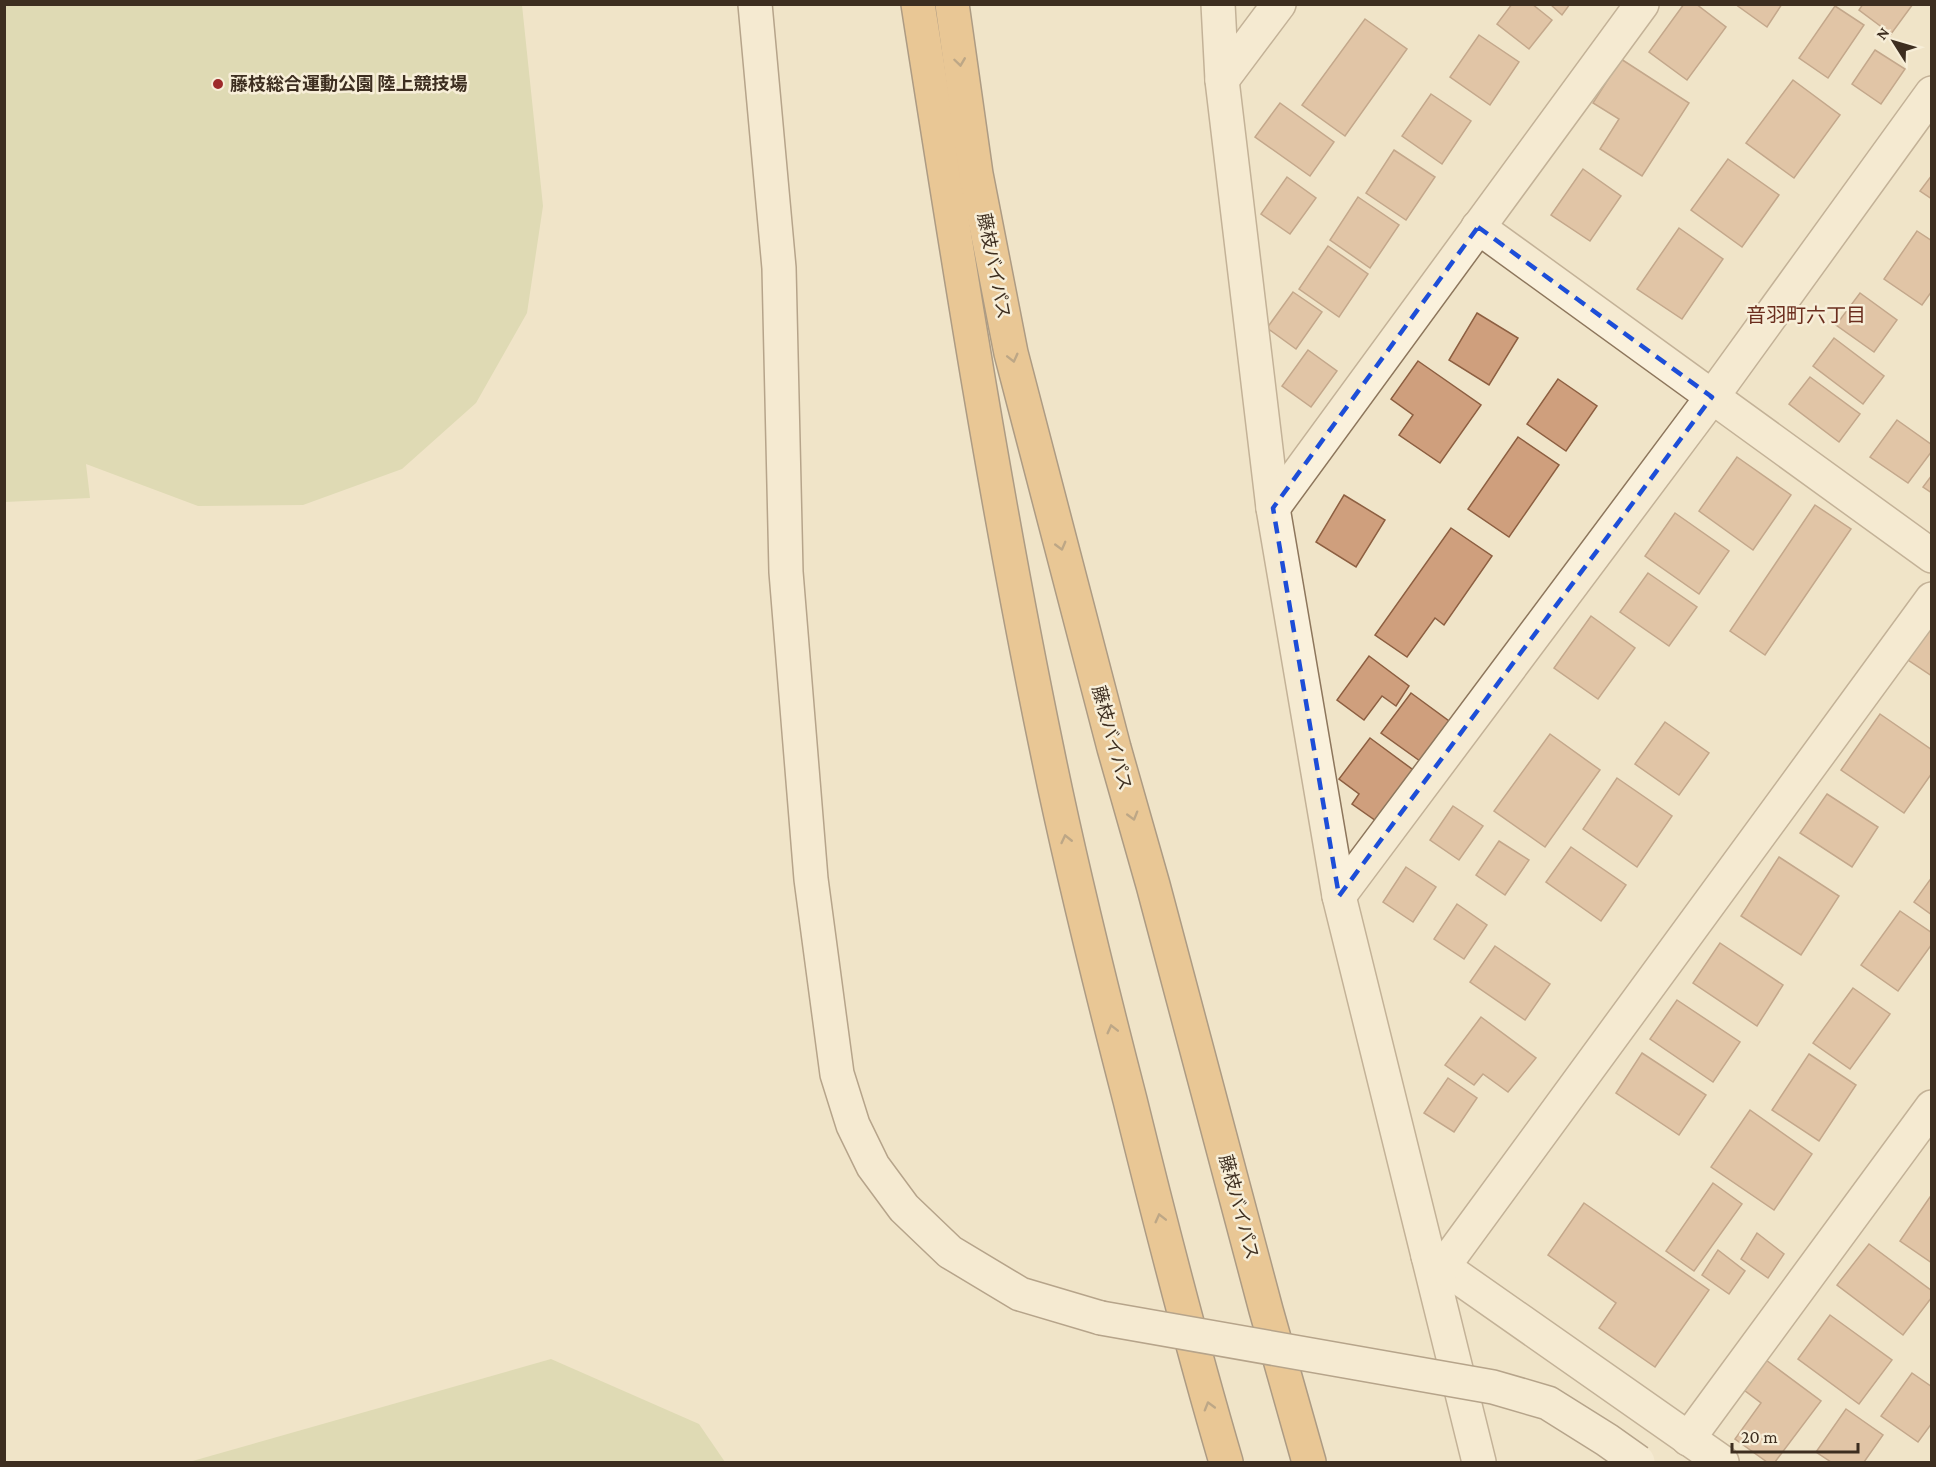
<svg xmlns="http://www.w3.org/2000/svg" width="1936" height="1467" viewBox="0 0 1936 1467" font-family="'Crimson Pro','Noto Sans JP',serif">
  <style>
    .green { fill: #c9cf9b }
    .building { fill: #cf9f7d; stroke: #8d5f41; stroke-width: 1.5 }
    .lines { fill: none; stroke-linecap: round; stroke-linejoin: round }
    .street-casing { stroke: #8d765c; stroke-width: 36 }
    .secondary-casing { stroke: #6f573f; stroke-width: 36 }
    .highway-casing { stroke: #5b4430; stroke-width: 36 }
    .street { stroke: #faf1dc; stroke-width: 33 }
    .secondary { stroke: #faf1dc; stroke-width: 33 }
    .highway { stroke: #e0a458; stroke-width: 33 }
    .secondary-bridge-casing { stroke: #6f573f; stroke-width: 36; stroke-linecap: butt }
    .secondary-bridge { stroke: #faf1dc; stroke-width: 33 }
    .oneway { stroke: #7e5d36 }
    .marked { fill: none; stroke: #1d4ed8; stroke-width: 4.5; stroke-dasharray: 12 8; stroke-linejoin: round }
    .poi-dot { fill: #9e2a2b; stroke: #f7eed8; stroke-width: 2 }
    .labels { text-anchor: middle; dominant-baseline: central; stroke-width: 5; stroke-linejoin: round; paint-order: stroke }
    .poi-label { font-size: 18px; font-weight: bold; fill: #3d2e20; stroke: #f7eed8; text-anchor: start }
    .street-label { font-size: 18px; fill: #3d2e20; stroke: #f7eed8 }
    .neighbourhood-label { font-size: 20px; fill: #6b2e1e; stroke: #f7eed8 }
  </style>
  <rect width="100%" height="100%" fill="#f0e4c8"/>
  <g class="green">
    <path d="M 5,4 L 522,5 L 543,206 L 527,313 L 476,403 L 402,469 L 303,505 L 198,506 L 86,464 L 90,498 L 5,502 Z"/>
    <path d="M 551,1359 L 699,1424 L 725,1462 L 189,1462 Z"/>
  </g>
  <g class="building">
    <path d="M 1512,4 L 1532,4 L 1552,20 L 1529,49 L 1497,24 Z"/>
    <path d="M 1550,4 L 1570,4 L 1562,15 Z"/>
    <path d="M 1684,4 L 1696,4 L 1726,27 L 1687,80 L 1649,52 Z"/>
    <path d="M 1735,4 L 1782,4 L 1767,27 Z"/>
    <path d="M 1863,4 L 1913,4 L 1891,34 L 1859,10 Z"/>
    <path d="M 1835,6 L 1864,25 L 1828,78 L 1799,58 Z"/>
    <path d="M 1365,19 L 1407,49 L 1345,136 L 1302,105 Z"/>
    <path d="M 1479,35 L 1519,62 L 1490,105 L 1450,77 Z"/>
    <path d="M 1875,50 L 1905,69 L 1881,104 L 1852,84 Z"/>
    <path d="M 1621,59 L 1689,103 L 1642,176 L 1600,149 L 1619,119 L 1593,103 Z"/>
    <path d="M 1793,80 L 1840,115 L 1794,178 L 1746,143 Z"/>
    <path d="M 1431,94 L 1471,121 L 1442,164 L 1402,136 Z"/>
    <path d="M 1280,103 L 1334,142 L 1310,176 L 1255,137 Z"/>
    <path d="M 1394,150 L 1435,177 L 1406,220 L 1366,193 Z"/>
    <path d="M 1728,159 L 1779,195 L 1742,247 L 1691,210 Z"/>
    <path d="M 1583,169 L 1621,196 L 1590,241 L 1551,215 Z"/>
    <path d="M 1932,175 L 1932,199 L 1920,191 Z"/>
    <path d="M 1287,177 L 1316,198 L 1290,234 L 1261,214 Z"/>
    <path d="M 1358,197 L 1399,225 L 1370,268 L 1330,240 Z"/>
    <path d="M 1679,228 L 1723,259 L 1682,319 L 1637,289 Z"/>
    <path d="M 1917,231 L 1932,241 L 1932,291 L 1922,305 L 1884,279 Z"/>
    <path d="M 1328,246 L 1368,274 L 1339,317 L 1299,289 Z"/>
    <path d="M 1293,292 L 1322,312 L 1296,349 L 1267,328 Z"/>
    <path d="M 1860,293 L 1897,320 L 1874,352 L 1836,325 Z"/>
    <path d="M 1477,313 L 1518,338 L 1489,385 L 1449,360 Z"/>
    <path d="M 1834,338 L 1884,376 L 1863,404 L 1813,366 Z"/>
    <path d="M 1308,350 L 1337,371 L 1311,407 L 1282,386 Z"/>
    <path d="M 1418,361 L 1481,405 L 1440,463 L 1399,435 L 1413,415 L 1391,399 Z"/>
    <path d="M 1810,377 L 1860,414 L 1839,442 L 1789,404 Z"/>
    <path d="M 1558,379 L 1597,406 L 1566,451 L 1527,424 Z"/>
    <path d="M 1897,420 L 1932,445 L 1932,451 L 1908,483 L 1870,457 Z"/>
    <path d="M 1518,437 L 1559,465 L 1509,537 L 1468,509 Z"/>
    <path d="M 1737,457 L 1791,495 L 1753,550 L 1699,511 Z"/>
    <path d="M 1932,475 L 1932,493 L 1923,487 Z"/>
    <path d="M 1344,495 L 1385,520 L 1356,567 L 1316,542 Z"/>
    <path d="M 1815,505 L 1851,529 L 1765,655 L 1730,631 Z"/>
    <path d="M 1675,513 L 1729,551 L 1699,594 L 1645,556 Z"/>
    <path d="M 1451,528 L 1492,556 L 1444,625 L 1435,618 L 1407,657 L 1375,635 Z"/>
    <path d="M 1648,573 L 1697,607 L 1669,646 L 1620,612 Z"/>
    <path d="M 1591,616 L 1635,648 L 1598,699 L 1554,668 Z"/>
    <path d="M 1932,626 L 1932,676 L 1908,660 Z"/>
    <path d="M 1369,656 L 1409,686 L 1396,706 L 1382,696 L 1364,720 L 1337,700 Z"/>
    <path d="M 1411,693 L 1449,721 L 1420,761 L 1381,733 Z"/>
    <path d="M 1880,714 L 1932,750 L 1932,773 L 1904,813 L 1841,770 Z"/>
    <path d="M 1665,722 L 1709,753 L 1679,795 L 1635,764 Z"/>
    <path d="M 1550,734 L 1600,770 L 1545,847 L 1494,811 Z"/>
    <path d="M 1370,738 L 1416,772 L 1379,823 L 1352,804 L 1359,794 L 1339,779 Z"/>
    <path d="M 1617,778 L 1672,816 L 1637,867 L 1583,829 Z"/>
    <path d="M 1827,794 L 1878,827 L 1852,867 L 1800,833 Z"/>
    <path d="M 1453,806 L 1483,826 L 1459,860 L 1430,840 Z"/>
    <path d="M 1499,841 L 1529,860 L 1505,895 L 1476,875 Z"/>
    <path d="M 1571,847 L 1626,885 L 1601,921 L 1546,882 Z"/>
    <path d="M 1779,857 L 1839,896 L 1801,955 L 1741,916 Z"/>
    <path d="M 1406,867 L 1436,887 L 1413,922 L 1383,902 Z"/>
    <path d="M 1932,877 L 1932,915 L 1914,902 Z"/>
    <path d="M 1457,904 L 1487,925 L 1464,959 L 1434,939 Z"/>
    <path d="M 1900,911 L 1932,933 L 1932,944 L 1898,991 L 1861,965 Z"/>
    <path d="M 1720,943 L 1783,985 L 1757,1026 L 1693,983 Z"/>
    <path d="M 1495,946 L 1550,984 L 1525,1020 L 1470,982 Z"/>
    <path d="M 1853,988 L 1890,1014 L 1850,1069 L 1813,1043 Z"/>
    <path d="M 1677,1000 L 1740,1042 L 1713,1082 L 1650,1039 Z"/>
    <path d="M 1481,1017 L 1536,1058 L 1508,1092 L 1483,1074 L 1474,1085 L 1445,1065 Z"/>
    <path d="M 1642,1053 L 1706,1095 L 1679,1135 L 1616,1093 Z"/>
    <path d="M 1809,1054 L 1856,1085 L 1819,1141 L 1772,1110 Z"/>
    <path d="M 1448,1078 L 1477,1098 L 1454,1132 L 1424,1113 Z"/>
    <path d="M 1750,1110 L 1812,1154 L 1774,1210 L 1711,1167 Z"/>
    <path d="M 1713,1183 L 1742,1204 L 1694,1271 L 1666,1251 Z"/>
    <path d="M 1930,1197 L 1932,1198 L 1932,1263 L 1900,1241 Z"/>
    <path d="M 1584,1203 L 1709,1290 L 1655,1367 L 1599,1328 L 1616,1303 L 1548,1255 Z"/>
    <path d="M 1757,1233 L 1784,1254 L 1768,1278 L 1741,1259 Z"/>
    <path d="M 1869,1244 L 1932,1291 L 1932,1297 L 1903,1335 L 1837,1285 Z"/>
    <path d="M 1718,1250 L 1745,1271 L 1729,1294 L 1702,1275 Z"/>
    <path d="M 1830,1315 L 1892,1360 L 1859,1404 L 1798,1359 Z"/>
    <path d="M 1766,1360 L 1821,1401 L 1775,1462 L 1767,1462 L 1735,1439 L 1761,1403 L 1744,1390 Z"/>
    <path d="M 1912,1373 L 1932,1387 L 1932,1423 L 1918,1442 L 1881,1416 Z"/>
    <path d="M 1846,1409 L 1883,1435 L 1864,1462 L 1831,1462 L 1816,1452 Z"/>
  </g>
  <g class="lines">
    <g class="street-casing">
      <g id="street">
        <path d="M 1218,4 L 1222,80 L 1273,508 L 1339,896 L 1479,1462"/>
        <path d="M 1222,80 L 1279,4"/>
        <path d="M 1478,227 L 1932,556"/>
        <path d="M 1273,508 L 1642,4"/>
        <path d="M 1339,896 L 1712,397 L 1932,93"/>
        <path d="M 1428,1256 L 1722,1462"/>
        <path d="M 1443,1267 L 1932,599"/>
        <path d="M 1688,1439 L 1932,1107"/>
      </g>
    </g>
    <g class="secondary-casing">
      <path id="secondary" d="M 755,4 L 779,268 L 786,572 L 811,879 L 837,1074 L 853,1125 L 873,1166 L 904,1208 L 950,1252 L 1020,1294 L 1101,1318"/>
    </g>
    <g class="highway-casing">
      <g id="highway">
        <path d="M 918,4 C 957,253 996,504 1047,750 C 1071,868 1100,984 1130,1100 C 1160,1222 1191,1343 1226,1462"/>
        <path d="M 952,4 L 976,174 L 1011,353 L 1114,748 L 1153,885 L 1266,1310 L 1309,1462"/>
      </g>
    </g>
    <use href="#street" class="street"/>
    <use href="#secondary" class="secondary"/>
    <use href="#highway" class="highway"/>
    <g class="secondary-bridge-casing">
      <path id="secondary-bridge" d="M 1101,1318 L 1493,1387 L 1548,1403 L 1607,1440 L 1638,1462"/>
    </g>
    <use href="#secondary-bridge" class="secondary-bridge"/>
  </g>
  <defs><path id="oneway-chevron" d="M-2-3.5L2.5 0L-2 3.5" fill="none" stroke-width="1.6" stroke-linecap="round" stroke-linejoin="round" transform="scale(1.5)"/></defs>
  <g class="oneway">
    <use href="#oneway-chevron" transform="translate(960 62) rotate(82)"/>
    <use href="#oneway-chevron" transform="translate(1013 358) rotate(76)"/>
    <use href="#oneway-chevron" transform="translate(1061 546) rotate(75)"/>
    <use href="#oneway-chevron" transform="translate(1133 816) rotate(74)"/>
    <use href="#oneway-chevron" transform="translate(1066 839) rotate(-103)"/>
    <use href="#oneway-chevron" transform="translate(1112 1029) rotate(-104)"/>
    <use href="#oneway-chevron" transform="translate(1160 1218) rotate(-104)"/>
    <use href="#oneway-chevron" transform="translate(1209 1406) rotate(-106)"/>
  </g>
  <path d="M0 0H1936V1467H0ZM 1478,227 L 1712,397 L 1339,896 L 1273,508 Z" fill="#f0e4c8" fill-opacity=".55" fill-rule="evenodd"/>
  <path class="marked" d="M 1478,227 L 1712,397 L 1339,896 L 1273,508 Z"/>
  <circle class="poi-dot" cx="218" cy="84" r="6"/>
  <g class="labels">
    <g class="poi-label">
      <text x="230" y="84">藤枝総合運動公園 陸上競技場</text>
    </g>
    <g class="street-label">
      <text transform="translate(994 266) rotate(79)">藤枝バイパス</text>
      <text transform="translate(1112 738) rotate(75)">藤枝バイパス</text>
      <text transform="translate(1239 1207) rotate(75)">藤枝バイパス</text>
    </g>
    <g class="neighbourhood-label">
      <text x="1806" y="315">音羽町六丁目</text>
    </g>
  </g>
  <rect width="1936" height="1467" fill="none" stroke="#3d2e20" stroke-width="12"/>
  <g transform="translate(1894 42) rotate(307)" stroke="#f7eed8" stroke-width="4.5" paint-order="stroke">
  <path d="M0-4.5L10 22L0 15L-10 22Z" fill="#3d2e20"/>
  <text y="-9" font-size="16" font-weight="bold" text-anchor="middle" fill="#3d2e20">N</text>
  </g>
  <path d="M1732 1443v9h126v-9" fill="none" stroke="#3d2e20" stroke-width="3"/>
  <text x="1741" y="1443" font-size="18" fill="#3d2e20" stroke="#f7eed8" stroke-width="4.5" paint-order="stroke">20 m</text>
</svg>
